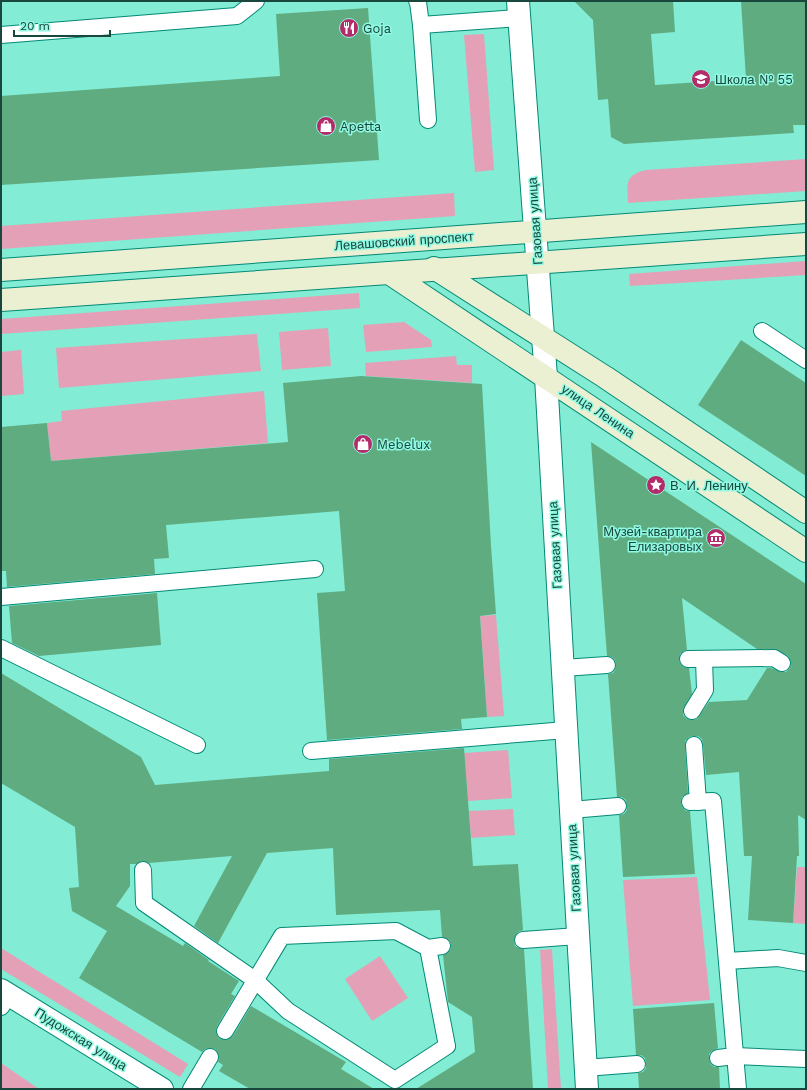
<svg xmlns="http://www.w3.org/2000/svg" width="807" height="1090" viewBox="0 0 807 1090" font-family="'Work Sans',sans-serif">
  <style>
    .green { fill: #e4a0b6 }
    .building { fill: #5fac81; fill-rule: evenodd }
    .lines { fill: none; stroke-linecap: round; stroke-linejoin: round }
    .lane-casing { stroke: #038976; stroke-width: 18 }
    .street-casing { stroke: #038976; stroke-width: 24 }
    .secondary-casing { stroke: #038976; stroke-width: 24 }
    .lane { stroke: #fff; stroke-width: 16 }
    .street { stroke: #fff; stroke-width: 22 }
    .secondary { stroke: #ebf0d2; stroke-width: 22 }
    .labels { text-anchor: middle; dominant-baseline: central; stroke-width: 3; stroke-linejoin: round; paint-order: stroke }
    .poi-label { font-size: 13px; fill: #19463d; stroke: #90f9e1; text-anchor: start }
    .street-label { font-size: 13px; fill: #19463d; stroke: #90f9e1 }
  </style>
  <rect width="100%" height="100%" fill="#83ecd4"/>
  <g class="green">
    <path d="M 484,34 L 494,170 L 475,172 L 464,35 Z"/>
    <path d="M 806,159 L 806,191 L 628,203 C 627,183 625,175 646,170 Z"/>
    <path d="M 454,193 L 455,216 L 1,249 L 1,226 Z"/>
    <path d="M 806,261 L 806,275 L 630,286 L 629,274 Z"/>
    <path d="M 359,293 L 360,308 L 1,334 L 1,319 Z"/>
    <path d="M 404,322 L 431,340 L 432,347 L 366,352 L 363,325 Z"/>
    <path d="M 328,328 L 331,366 L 282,370 L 279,332 Z"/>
    <path d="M 257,334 L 261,371 L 59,388 L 56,348 Z"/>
    <path d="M 21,350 L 24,394 L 1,396 L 1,352 Z"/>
    <path d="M 456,356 L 457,365 L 472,365 L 472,383 L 366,376 L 365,363 Z"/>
    <path d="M 264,391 L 268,443 L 51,461 L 47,423 L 62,421 L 61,411 Z"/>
    <path d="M 496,615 L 504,716 L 487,717 L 480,616 Z"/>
    <path d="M 508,750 L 512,798 L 468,801 L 464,753 Z"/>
    <path d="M 513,809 L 515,835 L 471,838 L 469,811 Z"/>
    <path d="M 797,867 L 806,867 L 806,924 L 793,923 Z"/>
    <path d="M 697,877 L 710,1000 L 633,1006 L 623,880 Z"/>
    <path d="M 1,948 L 188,1064 L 180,1077 L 1,969 Z"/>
    <path d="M 552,949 L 561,1089 L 548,1089 L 540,950 Z"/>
    <path d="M 380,956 L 408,998 L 372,1021 L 345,979 Z"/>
    <path d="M 1,1063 L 39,1089 L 1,1089 Z"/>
  </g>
  <g class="building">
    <path d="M 574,1 L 673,1 L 675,32 L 651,34 L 655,85 L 746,79 L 741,1 L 806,1 L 806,125 L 793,125 L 794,133 L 624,144 L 611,137 L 608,99 L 598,100 L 593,20 Z"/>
    <path d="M 368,8 L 379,160 L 1,185 L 1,96 L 280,76 L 276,14 Z"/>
    <path d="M 741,340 L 806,383 L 806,476 L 698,405 Z"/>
    <path d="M 361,376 L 482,384 L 491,546 L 496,614 L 480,616 L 487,717 L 461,719 L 462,729 L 327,740 L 317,593 L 345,591 L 339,511 L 166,525 L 169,558 L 154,559 L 155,574 L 7,587 L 6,571 L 1,571 L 1,427 L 47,423 L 51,461 L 288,442 L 283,383 Z"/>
    <path d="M 591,442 L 806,584 L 806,820 L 798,815 L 799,856 L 797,856 L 793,923 L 748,920 L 752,856 L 744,856 L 739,772 L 706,775 L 703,744 L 702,739 L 698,736 L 693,736 L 689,737 L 685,741 L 685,746 L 688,793 L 682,797 L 681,802 L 682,807 L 686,811 L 690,811 L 695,874 L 623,877 L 619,815 L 624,814 L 627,810 L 627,806 L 626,800 L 622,797 L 617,797 L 608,674 L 613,673 L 615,670 L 616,664 L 615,660 L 612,657 L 607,656 ZM 682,598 L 757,649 L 774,649 L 787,655 L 790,658 L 791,663 L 790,668 L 786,672 L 782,672 L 771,668 L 767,668 L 747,700 L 709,702 L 697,719 L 692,720 L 687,719 L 683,715 L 683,710 L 692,694 L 689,668 L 683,667 L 680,663 L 679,660 L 680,654 L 684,651 L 687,650 Z"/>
    <path d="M 157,593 L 161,645 L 39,656 L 12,643 L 9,606 Z"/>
    <path d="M 1,673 L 141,757 L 155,785 L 329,771 L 329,759 L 464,748 L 473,866 L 518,864 L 523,930 L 518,932 L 515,936 L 514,941 L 515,946 L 519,948 L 524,949 L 533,1089 L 416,1089 L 475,1052 L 472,1017 L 448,1002 L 443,955 L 448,953 L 451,949 L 451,945 L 449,940 L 442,937 L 440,910 L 336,915 L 333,848 L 267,853 L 218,943 L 194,926 L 232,856 L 149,863 L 142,861 L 136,864 L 130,864 L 130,886 L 116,906 L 183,946 L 185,943 L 209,960 L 208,961 L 239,981 L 231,994 L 235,996 L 217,1026 L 216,1030 L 217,1035 L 220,1039 L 225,1040 L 229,1039 L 233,1036 L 251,1006 L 346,1062 L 341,1069 L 374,1089 L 250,1089 L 219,1071 L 223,1065 L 218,1062 L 219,1057 L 218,1053 L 215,1049 L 210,1048 L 205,1049 L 202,1052 L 79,978 L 107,931 L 72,911 L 69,888 L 79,887 L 75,827 L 1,783 Z"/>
    <path d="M 714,1003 L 718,1048 L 712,1051 L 709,1054 L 709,1059 L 711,1064 L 714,1067 L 719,1067 L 720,1089 L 639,1089 L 638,1073 L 643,1072 L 646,1068 L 646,1064 L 645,1058 L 641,1055 L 636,1055 L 633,1009 Z"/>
  </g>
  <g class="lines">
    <g class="lane-casing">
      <g id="lane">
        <path d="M 417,1 L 418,2 L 421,25 L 428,120"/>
        <path d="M 421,25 L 519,18"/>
        <path d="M 1,35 L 237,16 L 256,1"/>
        <path d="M 762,331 L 806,360"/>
        <path d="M 1,597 L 315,569"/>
        <path d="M 1,648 L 197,745"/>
        <path d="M 688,659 L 774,658 L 782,663"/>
        <path d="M 563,668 L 607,665"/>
        <path d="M 692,711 L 705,690 L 704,659"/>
        <path d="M 694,745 L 698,802"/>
        <path d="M 311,751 L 566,730"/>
        <path d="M 690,802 L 713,801 L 738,1089"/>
        <path d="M 571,810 L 618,806"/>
        <path d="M 143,870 L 144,903 L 255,980 L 288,1011 L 395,1080 L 447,1046 L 428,948"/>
        <path d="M 523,940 L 578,936"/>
        <path d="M 727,961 L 778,958 L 806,963"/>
        <path d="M 1,1007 L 9,995"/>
        <path d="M 225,1031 L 282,936 L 396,931 L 428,948 L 442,946"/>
        <path d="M 718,1058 L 735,1056 L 806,1059"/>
        <path d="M 585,1068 L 637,1064"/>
        <path d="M 191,1089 L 210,1057"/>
      </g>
    </g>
    <g class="street-casing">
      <g id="street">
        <path d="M 518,1 L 546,377 L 587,1089"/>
        <path d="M 1,990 L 162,1089"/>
      </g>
    </g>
    <g class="secondary-casing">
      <g id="secondary">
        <path d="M 434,268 L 605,377 L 806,512"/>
        <path d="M 1,270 L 806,212"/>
        <path d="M 389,273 L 806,551"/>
        <path d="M 1,300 L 806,244"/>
      </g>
    </g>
    <use href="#lane" class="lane"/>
    <use href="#street" class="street"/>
    <use href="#secondary" class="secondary"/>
  </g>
  <defs>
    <g id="restaurant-disc" transform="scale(1)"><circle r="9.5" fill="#b42b6a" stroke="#90f9e1"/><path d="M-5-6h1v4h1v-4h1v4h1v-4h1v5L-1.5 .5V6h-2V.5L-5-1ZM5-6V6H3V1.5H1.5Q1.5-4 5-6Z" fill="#fff"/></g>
    <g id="school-disc" transform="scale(1)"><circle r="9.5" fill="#b42b6a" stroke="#90f9e1"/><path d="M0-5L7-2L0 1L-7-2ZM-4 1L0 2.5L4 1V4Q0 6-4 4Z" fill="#fff"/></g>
    <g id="shop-disc" transform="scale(1)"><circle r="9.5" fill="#b42b6a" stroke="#90f9e1"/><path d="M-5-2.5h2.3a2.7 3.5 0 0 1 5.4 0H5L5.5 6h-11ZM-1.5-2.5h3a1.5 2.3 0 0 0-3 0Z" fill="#fff"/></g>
    <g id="sight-disc" transform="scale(1)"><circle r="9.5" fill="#b42b6a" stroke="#90f9e1"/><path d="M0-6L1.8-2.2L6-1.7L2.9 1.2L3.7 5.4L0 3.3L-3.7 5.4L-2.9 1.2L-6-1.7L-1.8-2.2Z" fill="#fff"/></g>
    <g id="museum-disc" transform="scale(1)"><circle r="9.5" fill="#b42b6a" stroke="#90f9e1"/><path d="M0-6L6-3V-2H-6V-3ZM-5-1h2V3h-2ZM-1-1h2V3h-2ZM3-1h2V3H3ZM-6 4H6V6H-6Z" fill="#fff"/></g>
  </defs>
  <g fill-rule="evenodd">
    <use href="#restaurant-disc" x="349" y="28"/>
    <use href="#school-disc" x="701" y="79"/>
    <use href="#shop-disc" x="326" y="126"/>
    <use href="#shop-disc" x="363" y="444"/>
    <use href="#sight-disc" x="656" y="485"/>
    <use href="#museum-disc" x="716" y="538"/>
  </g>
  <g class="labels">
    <g class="poi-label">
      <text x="363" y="28">Goja</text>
      <text x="715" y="79">Школа № 55</text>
      <text x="340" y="126">Apetta</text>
      <text x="377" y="444">Mebelux</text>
      <text x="670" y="485">В. И. Ленину</text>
      <text x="702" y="531" text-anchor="end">Музей-квартира<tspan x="702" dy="15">Елизаровых</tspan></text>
    </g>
    <g class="street-label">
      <text transform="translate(535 221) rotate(-94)">Газовая улица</text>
      <text transform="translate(404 241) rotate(-4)">Левашовский проспект</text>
      <text transform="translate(598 411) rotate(34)">улица Ленина</text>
      <text transform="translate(555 545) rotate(-93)">Газовая улица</text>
      <text transform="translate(574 868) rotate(-93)">Газовая улица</text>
      <text transform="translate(81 1039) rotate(32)">Пудожская улица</text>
    </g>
  </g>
  <rect width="807" height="1090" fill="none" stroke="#19463d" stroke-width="4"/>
  <path d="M14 30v6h96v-6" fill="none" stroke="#19463d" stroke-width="2"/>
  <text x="20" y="30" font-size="12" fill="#19463d" stroke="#90f9e1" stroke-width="3" paint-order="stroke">20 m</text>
</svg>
